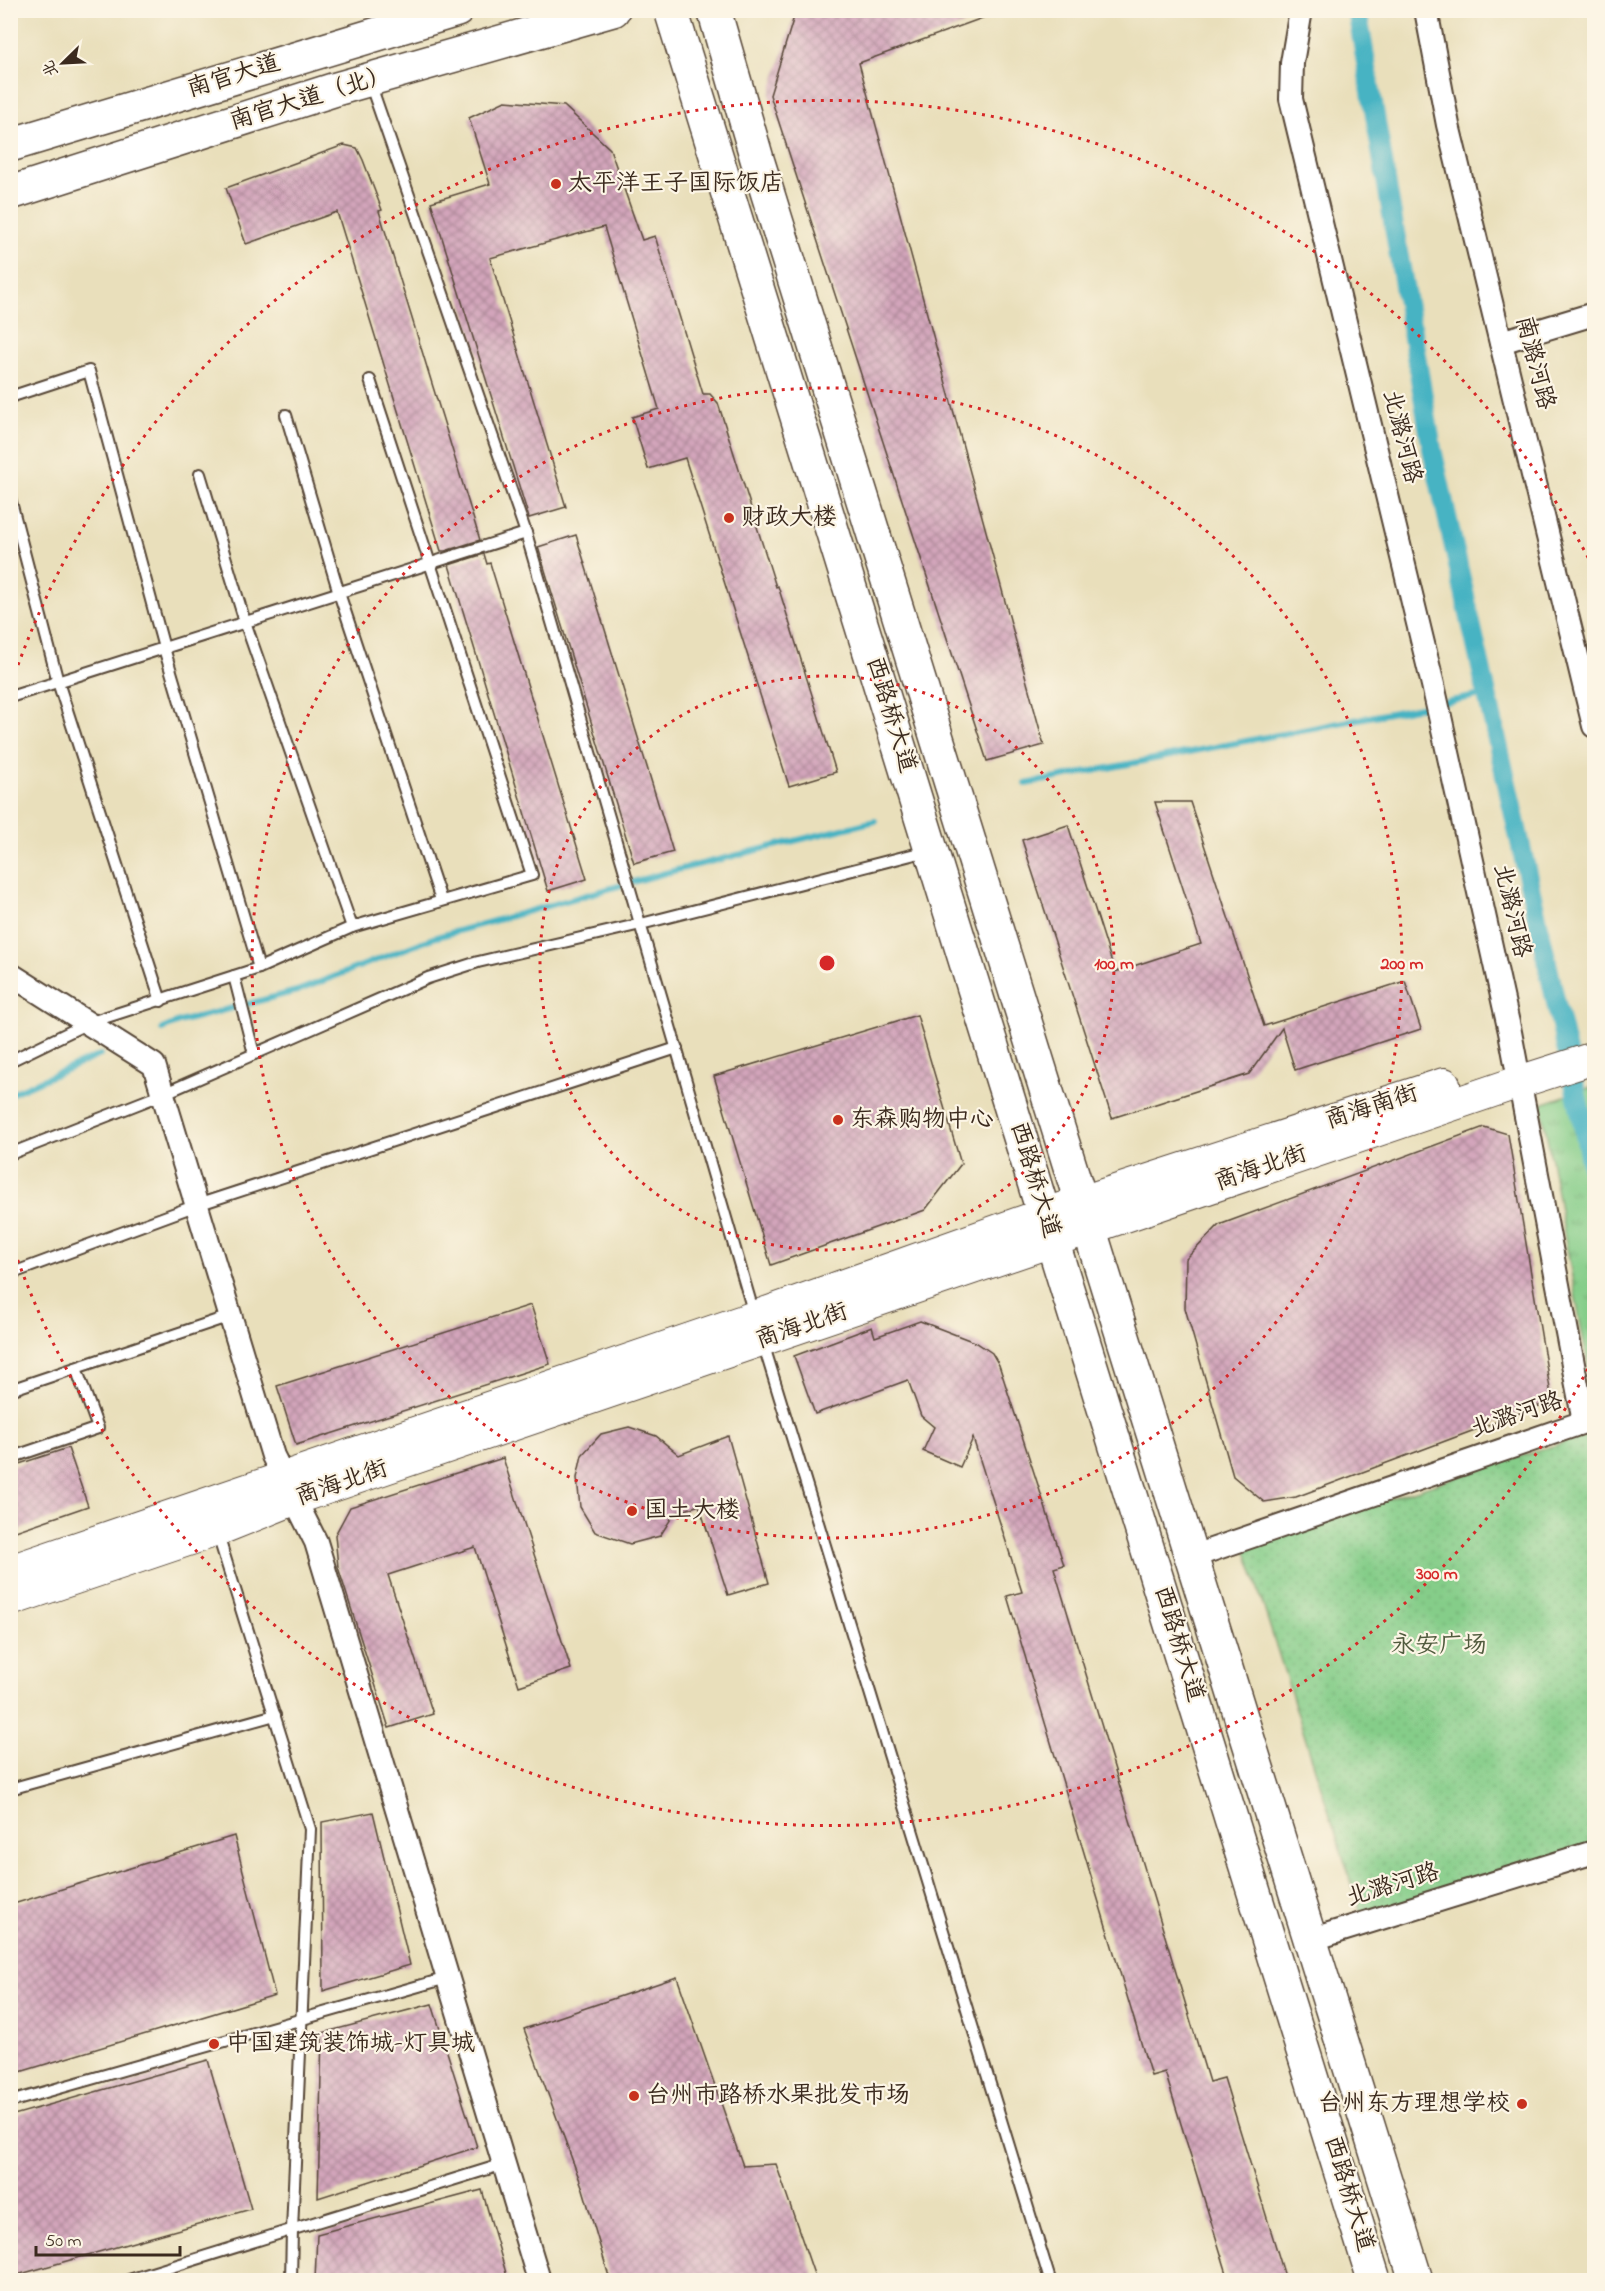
<svg xmlns="http://www.w3.org/2000/svg" width="1605" height="2291" viewBox="0 0 1605 2291" font-family="'Indie Flower','LXGW WenKai TC',sans-serif">
  <style>
    .grass { fill: url(#grass-tufts); stroke: #607c54; stroke-width: 1.5 }
    .park { fill: url(#park-dots); stroke: #607c54; stroke-width: 1.5 }
    .lines { fill: none; stroke-linecap: round; stroke-linejoin: round }
    .stream { stroke: #46b3c3; stroke-width: 6 }
    .canal { stroke: #46b3c3; stroke-width: 20 }
    .building { fill: url(#building-cross-hatch) }
    .service-casing { stroke: #554536; stroke-width: 14 }
    .minor-casing { stroke: #554536; stroke-width: 26 }
    .secondary-casing { stroke: #554536; stroke-width: 34 }
    .primary-casing { stroke: #554536; stroke-width: 36 }
    .service { stroke: #fff; stroke-width: 10 }
    .minor { stroke: #fff; stroke-width: 22 }
    .secondary { stroke: #fff; stroke-width: 32 }
    .primary { stroke: #fff; stroke-width: 33 }
    .ring { fill: none; stroke: #d62828; stroke-width: 3; stroke-dasharray: 3 6 }
    .poi-dot { fill: #c8321e; stroke: #fcf5e5; stroke-width: 2 }
    .labels { text-anchor: middle; dominant-baseline: central; stroke-width: 4.5; stroke-linejoin: round; paint-order: stroke }
    .street-label { font-size: 24px; fill: #3b2a1e; stroke: #fcf5e5 }
    .poi-label { font-size: 24px; fill: #3b2a1e; stroke: #fcf5e5; text-anchor: start }
    .park-label { font-size: 24px; fill: #515b3e; stroke: #fcf5e5 }
    .centre { fill: #d62828; stroke: #fcf5e5; stroke-width: 3 }
    .ring-label { font-size: 18px; text-anchor: middle; font-weight: bold; fill: #d62828; stroke: #fcf5e5; stroke-width: 4.5; stroke-linejoin: round; paint-order: stroke }
  </style>
  <defs>
    <pattern id="grass-tufts" width="24" height="20" patternUnits="userSpaceOnUse" patternTransform="scale(1.5)"><rect width="24" height="20" fill="#85cd89"/><path d="M3 7l-1-3M5 7V3M7 7l1-3M15 17l-1-3M17 17v-4M19 17l1-3" fill="none" stroke="#74b076"/></pattern>
    <pattern id="park-dots" width="8" height="8" patternUnits="userSpaceOnUse" patternTransform="scale(1.5)"><rect width="8" height="8" fill="#85cd89"/><path d="M2 2h.1M6 6h.1" fill="none" stroke="#74b076" stroke-width="1.8" stroke-linecap="round"/></pattern>
    <pattern id="building-cross-hatch" width="8" height="8" patternUnits="userSpaceOnUse" patternTransform="scale(1.5)"><rect width="8" height="8" fill="#d3a5bb"/><path d="M0 0l8 8M0 8l8-8" fill="none" stroke="#ac8797"/></pattern>
  </defs>
  <rect width="100%" height="100%" fill="#fcf5e5"/>
  <filter id="ink" filterUnits="userSpaceOnUse"><feTurbulence type="fractalNoise" baseFrequency=".0167" numOctaves="2"/><feDisplacementMap in="SourceGraphic" scale="12" xChannelSelector="R" yChannelSelector="G"/><feConvolveMatrix kernelMatrix="1 2 1 2 8 2 1 2 1" color-interpolation-filters="sRGB"/></filter>
  <filter id="wash" filterUnits="userSpaceOnUse"><feTurbulence type="fractalNoise" baseFrequency=".008" numOctaves="4" result="noise"/><feDisplacementMap in="SourceGraphic" scale="24" xChannelSelector="R" yChannelSelector="G"/><feGaussianBlur stdDeviation="1.35" result="paint"/><feColorMatrix in="noise" values="0 0 0 0 0 0 0 0 0 0 0 0 0 0 0 0 0 1.4 0 .05"/><feComposite in="paint" operator="in"/></filter>
  <g filter="url(#wash)">
    <rect width="100%" height="100%" fill="#e9dfbb"/>
    <path class="grass" d="M 1594,1086 L 1594,1399 L 1541,1104 Z"/>
    <path class="park" d="M 1594,1433 L 1594,1858 L 1366,1929 L 1244,1545 Z"/>
    <g class="lines">
      <g class="stream">
        <path d="M 1026,784 L 1487,694"/>
        <path d="M 162,1029 L 179,1022 L 297,991 L 433,938 L 665,873 L 875,821"/>
        <path d="M 10,1094 L 100,1055"/>
      </g>
      <path class="canal" d="M 1357,10 L 1432,449 L 1582,1119 L 1594,1181"/>
    </g>
    <g id="blocks">
      <g class="building">
        <path d="M 796,10 L 999,10 L 999,12 L 859,63 L 1044,745 L 987,761 L 770,95 Z"/>
        <path d="M 505,101 L 564,106 L 610,149 L 642,240 L 655,236 L 703,394 L 710,394 L 718,403 L 776,587 L 778,586 L 836,772 L 789,786 L 685,458 L 648,469 L 632,417 L 659,409 L 604,227 L 490,258 L 566,507 L 529,518 L 431,202 L 490,184 L 469,118 Z"/>
        <path d="M 344,145 L 357,148 L 363,160 L 382,210 L 379,211 L 480,540 L 445,551 L 441,551 L 337,212 L 246,244 L 226,188 Z"/>
        <path d="M 576,535 L 673,852 L 634,863 L 538,547 Z"/>
        <path d="M 484,554 L 487,564 L 490,563 L 587,879 L 548,891 L 449,565 Z"/>
        <path d="M 1155,802 L 1190,802 L 1264,1026 L 1405,981 L 1421,1029 L 1295,1070 L 1282,1028 L 1249,1074 L 1112,1118 L 1022,840 L 1068,825 L 1115,972 L 1201,944 Z"/>
        <path d="M 917,1015 L 961,1164 L 925,1210 L 771,1265 L 714,1076 Z"/>
        <path d="M 1484,1127 L 1508,1134 L 1552,1401 L 1296,1497 L 1264,1502 L 1233,1476 L 1185,1308 L 1186,1259 L 1219,1225 Z"/>
        <path d="M 531,1305 L 550,1364 L 296,1445 L 277,1386 Z"/>
        <path d="M 920,1321 L 977,1343 L 992,1353 L 999,1365 L 1064,1565 L 1054,1568 L 1209,2082 L 1224,2078 L 1286,2280 L 1229,2280 L 1165,2072 L 1151,2076 L 1007,1596 L 1022,1592 L 973,1438 L 960,1467 L 923,1451 L 934,1427 L 921,1416 L 908,1380 L 815,1414 L 794,1356 L 872,1327 L 875,1337 Z"/>
        <path d="M 629,1427 L 656,1436 L 679,1455 L 728,1436 L 769,1583 L 728,1595 L 699,1505 L 674,1514 L 660,1536 L 630,1544 L 595,1532 L 580,1507 L 577,1478 L 582,1455 L 601,1434 Z"/>
        <path d="M 68,1448 L 88,1506 L 10,1533 L 10,1467 Z"/>
        <path d="M 503,1458 L 571,1669 L 519,1686 L 475,1547 L 388,1575 L 433,1714 L 389,1728 L 338,1567 L 335,1535 L 350,1507 Z"/>
        <path d="M 373,1812 L 410,1965 L 323,1991 L 322,1822 Z"/>
        <path d="M 234,1836 L 275,1995 L 10,2075 L 10,1905 Z"/>
        <path d="M 677,1977 L 743,2166 L 776,2164 L 816,2280 L 610,2280 L 583,2189 L 524,2029 Z"/>
        <path d="M 432,2004 L 477,2147 L 318,2198 L 322,2033 Z"/>
        <path d="M 208,2060 L 251,2209 L 10,2277 L 10,2116 Z"/>
        <path d="M 482,2190 L 508,2280 L 315,2280 L 317,2234 Z"/>
      </g>
    </g>
  </g>
  <g filter="url(#ink)">
    <use href="#blocks" fill-opacity="0" stroke="#554536" stroke-width="1.5"/>
    <g class="lines">
      <g class="service-casing">
        <g id="service">
          <path d="M 370,83 L 526,533 L 754,1314"/>
          <path d="M 10,397 L 89,371 L 164,648 L 259,968"/>
          <path d="M 286,415 L 339,593 L 441,900"/>
          <path d="M 200,474 L 245,622 L 352,927"/>
          <path d="M 10,498 L 58,682 L 161,1001"/>
          <path d="M 10,697 L 526,533"/>
          <path d="M 234,976 L 254,1054"/>
          <path d="M 10,1061 L 88,1023 L 259,968 L 352,927 L 532,875 L 370,380"/>
          <path d="M 10,1154 L 163,1094 L 428,978 L 478,962 L 641,924 L 927,851"/>
          <path d="M 10,1274 L 197,1205 L 677,1048"/>
          <path d="M 763,1343 L 1050,2280"/>
          <path d="M 10,1390 L 230,1316"/>
          <path d="M 10,1458 L 98,1428 L 76,1368"/>
          <path d="M 217,1532 L 310,1829 L 292,2230 L 291,2280"/>
          <path d="M 10,1789 L 275,1715"/>
          <path d="M 10,2102 L 447,1978"/>
          <path d="M 129,2280 L 504,2164"/>
        </g>
      </g>
      <g class="minor-casing">
        <g id="minor">
          <path d="M 1426,10 L 1448,125 L 1594,726"/>
          <path d="M 1501,342 L 1594,314"/>
          <path d="M 10,974 L 154,1065 L 273,1456 L 316,1542 L 539,2280"/>
          <path d="M 1191,1557 L 1584,1422 L 1510,1032 L 1433,685 L 1291,99 L 1292,63 L 1301,10"/>
          <path d="M 1310,1940 L 1594,1852"/>
        </g>
      </g>
      <g class="secondary-casing">
        <g id="secondary">
          <path d="M 10,1571 L 755,1317 L 1045,1214 L 1444,1084"/>
          <path d="M 10,1600 L 217,1530 L 294,1499 L 1519,1082 L 1594,1058"/>
        </g>
      </g>
      <g class="primary-casing">
        <g id="primary">
          <path d="M 671,10 L 1374,2280"/>
          <path d="M 714,10 L 757,159 L 1416,2280"/>
          <path d="M 10,145 L 457,10"/>
          <path d="M 10,193 L 336,89 L 613,10"/>
        </g>
      </g>
      <use href="#service" class="service"/>
      <use href="#minor" class="minor"/>
      <use href="#secondary" class="secondary"/>
      <use href="#primary" class="primary"/>
    </g>
  </g>
  <g class="ring">
    <circle cx="827" cy="963" r="287"/>
    <circle cx="827" cy="963" r="575"/>
    <path d="M1592 1361A862 862 0 0 1 12 1244M12 682A862 862 0 0 1 1592 565"/>
  </g>
  <g class="poi-dot">
    <circle cx="556" cy="184" r="6"/>
    <circle cx="729" cy="518" r="6"/>
    <circle cx="838" cy="1120" r="6"/>
    <circle cx="632" cy="1511" r="6"/>
    <circle cx="214" cy="2044" r="6"/>
    <circle cx="634" cy="2096" r="6"/>
    <circle cx="1522" cy="2104" r="6"/>
  </g>
  <g class="labels">
    <g class="street-label">
      <text transform="translate(234 77) rotate(-17)">南官大道</text>
      <text transform="translate(311 99) rotate(-17)">南官大道（北）</text>
      <text transform="translate(1534 363) rotate(76)">南潞河路</text>
      <text transform="translate(1401 437) rotate(76)">北潞河路</text>
      <text transform="translate(890 715) rotate(73)">西路桥大道</text>
      <text transform="translate(1511 911) rotate(77)">北潞河路</text>
      <text transform="translate(1372 1108) rotate(-18)">商海南街</text>
      <text transform="translate(1261 1169) rotate(-19)">商海北街</text>
      <text transform="translate(1034 1180) rotate(73)">西路桥大道</text>
      <text transform="translate(802 1327) rotate(-19)">商海北街</text>
      <text transform="translate(1517 1416) rotate(-19)">北潞河路</text>
      <text transform="translate(342 1484) rotate(-19)">商海北街</text>
      <text transform="translate(1178 1644) rotate(73)">西路桥大道</text>
      <text transform="translate(1393 1886) rotate(-17)">北潞河路</text>
      <text transform="translate(1348 2194) rotate(73)">西路桥大道</text>
    </g>
    <g class="poi-label">
      <text x="568" y="184">太平洋王子国际饭店</text>
      <text x="741" y="518">财政大楼</text>
      <text x="850" y="1120">东森购物中心</text>
      <text x="644" y="1511">国土大楼</text>
      <text x="226" y="2044">中国建筑装饰城-灯具城</text>
      <text x="646" y="2096">台州市路桥水果批发市场</text>
      <text x="1510" y="2104" text-anchor="end">台州东方理想学校</text>
    </g>
    <g class="park-label">
      <text x="1439" y="1646">永安广场</text>
    </g>
  </g>
  <circle cx="827" cy="963" r="9" class="centre"/>
  <g class="ring-label">
    <text x="1114" y="969">100 m</text>
    <text x="1402" y="969">200 m</text>
    <text x="1437" y="1579">300 m</text>
  </g>
  <rect width="1605" height="2291" fill="none" stroke="#fcf5e5" stroke-width="36"/>
  <g transform="translate(63 63) rotate(246)" stroke="#fcf5e5" stroke-width="4.5" paint-order="stroke">
  <path d="M0-4.5L10 22L0 15L-10 22Z" fill="#3b2a1e"/>
  <text y="-9" font-size="16" font-weight="bold" text-anchor="middle" fill="#3b2a1e">北</text>
  </g>
  <path d="M36 2246v9h144v-9" fill="none" stroke="#3b2a1e" stroke-width="3"/>
  <text x="45" y="2246" font-size="18" fill="#3b2a1e" stroke="#fcf5e5" stroke-width="4.5" paint-order="stroke">50 m</text>
</svg>
